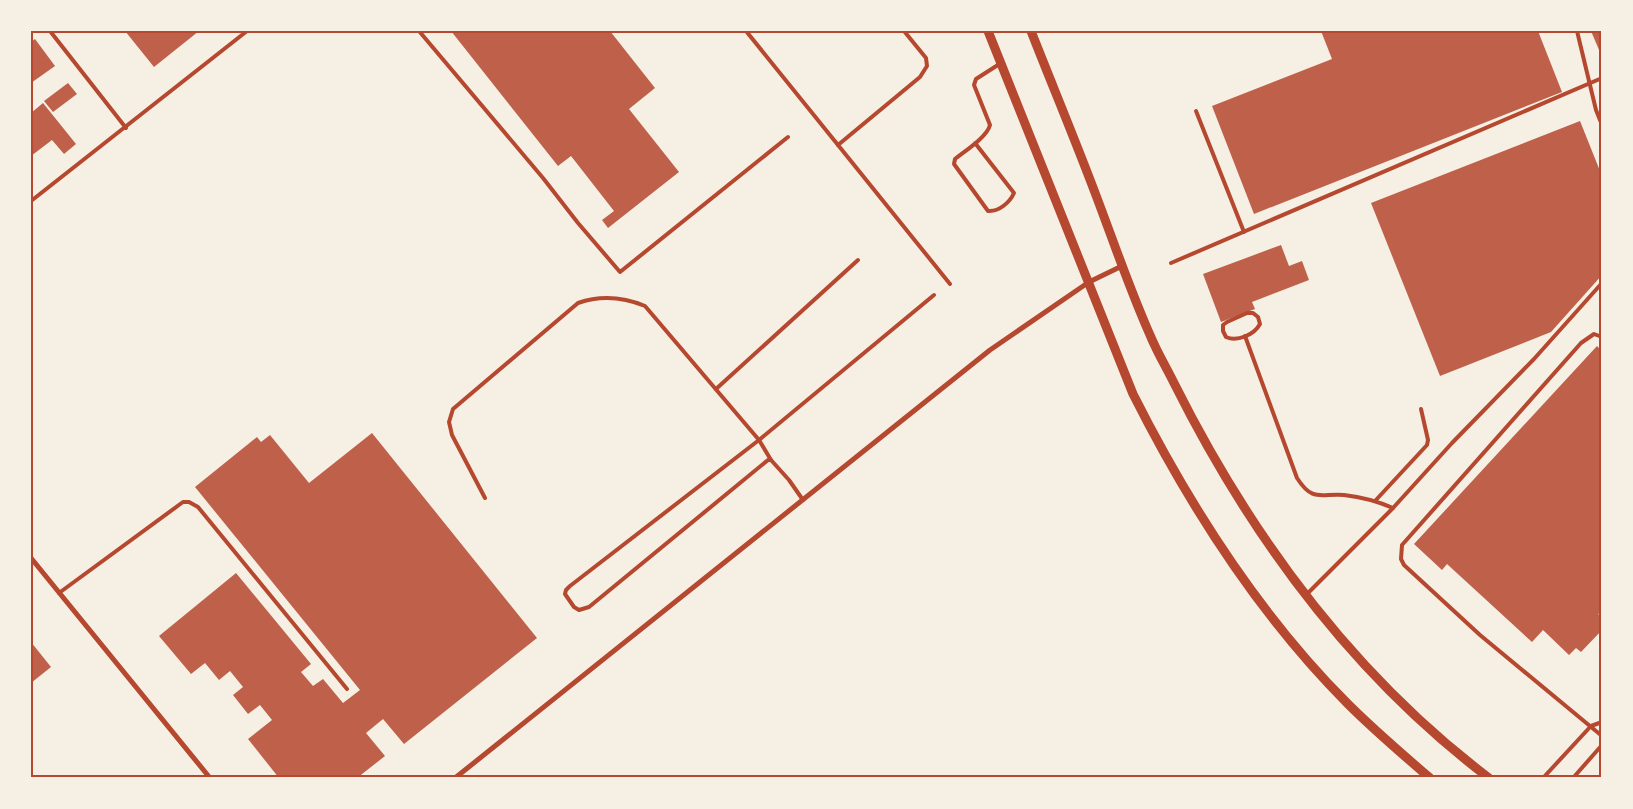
<svg xmlns="http://www.w3.org/2000/svg" width="1633" height="809" viewBox="0 0 1633 809" font-family="'Asap Condensed',sans-serif">
  <style>
    .building { fill: #bf614a }
    .lines { fill: none; stroke-linecap: round; stroke-linejoin: round }
    .service { stroke: #b5482f; stroke-width: 4 }
    .minor { stroke: #b5482f; stroke-width: 5 }
    .tertiary { stroke: #b5482f; stroke-width: 9 }
    .neatline { fill: none; stroke: #b5482f; stroke-width: 2 }
  </style>
  <rect width="100%" height="100%" fill="#f6efe4"/>
  <g class="building">
    <path d="M 125,31 L 199,31 L 154,67 Z"/>
    <path d="M 451,31 L 610,31 L 655,88 L 629,109 L 679,172 L 608,228 L 602,220 L 614,211 L 571,156 L 558,166 Z"/>
    <path d="M 1321,31 L 1538,31 L 1562,92 L 1254,214 L 1212,106 L 1332,59 Z"/>
    <path d="M 1591,31 L 1602,31 L 1602,57 Z"/>
    <path d="M 35,39 L 55,66 L 31,83 L 31,42 Z"/>
    <path d="M 68,83 L 77,94 L 53,112 L 44,101 Z"/>
    <path d="M 43,103 L 76,144 L 64,154 L 52,140 L 31,156 L 31,113 Z"/>
    <path d="M 1580,121 L 1602,176 L 1602,275 L 1551,332 L 1440,376 L 1371,203 Z"/>
    <path d="M 1281,245 L 1289,266 L 1302,261 L 1309,280 L 1252,302 L 1255,309 L 1221,322 L 1203,274 Z"/>
    <path d="M 1597,346 L 1602,351 L 1602,612 L 1598,614 L 1602,617 L 1602,630 L 1581,652 L 1576,648 L 1569,655 L 1543,630 L 1532,642 L 1447,564 L 1442,570 L 1414,544 Z"/>
    <path d="M 372,433 L 537,638 L 404,744 L 383,719 L 366,733 L 385,756 L 357,778 L 279,778 L 248,739 L 272,720 L 260,705 L 248,714 L 233,695 L 243,687 L 230,671 L 219,680 L 205,663 L 191,674 L 159,636 L 236,573 L 311,664 L 301,672 L 313,686 L 323,679 L 343,703 L 360,690 L 195,487 L 257,437 L 261,442 L 270,435 L 309,483 Z"/>
    <path d="M 31,642 L 51,667 L 31,683 Z"/>
  </g>
  <g class="lines">
    <g class="service">
      <path d="M 50,31 L 126,128"/>
      <path d="M 419,31 L 543,178 L 578,223 L 620,272 L 788,137"/>
      <path d="M 746,31 L 838,145"/>
      <path d="M 904,31 L 926,58 L 927,66 L 920,77 L 838,145 L 950,284"/>
      <path d="M 1577,31 L 1596,110 L 1602,125"/>
      <path d="M 1196,111 L 1244,232"/>
      <path d="M 975,143 L 1014,193 C 1010,202 999,212 988,211 L 954,164 L 955,159 C 965,151 987,137 990,125 L 974,85 L 976,79 L 1001,63"/>
      <path d="M 31,201 L 247,31"/>
      <path d="M 1171,263 L 1602,78"/>
      <path d="M 1247,313 L 1253,313 L 1258,317 L 1260,324 C 1254,335 1237,342 1226,337 L 1223,331 L 1223,325 L 1227,322 Z"/>
      <path d="M 1245,336 L 1297,478 C 1313,503 1321,493 1344,495 C 1361,497 1377,501 1393,508"/>
      <path d="M 1602,337 L 1594,334 L 1581,343 L 1402,545 L 1401,559 L 1404,565 L 1480,635 L 1602,736"/>
      <path d="M 716,389 L 858,260"/>
      <path d="M 485,498 L 452,435 L 449,422 L 453,409 L 578,303 C 601,295 623,297 645,306 L 759,440 L 771,460"/>
      <path d="M 803,500 L 789,480 L 771,460 L 768,460 L 589,607 L 579,610 L 574,607 L 565,594 L 566,590 L 570,586 L 759,440 L 934,295"/>
      <path d="M 1375,501 L 1427,445 L 1428,440 L 1421,409"/>
      <path d="M 59,593 L 183,502 L 189,502 L 198,507 L 347,689"/>
      <path d="M 1307,594 L 1393,508 L 1452,443 L 1534,359 L 1602,283"/>
      <path d="M 1543,778 L 1591,726 L 1602,722"/>
      <path d="M 1573,778 L 1602,745"/>
    </g>
    <g class="minor">
      <path d="M 31,558 L 210,778"/>
      <path d="M 455,778 L 990,350 L 1089,282 L 1122,266"/>
    </g>
    <g class="tertiary">
      <path d="M 988,31 L 1133,394 C 1190,507 1259,615 1348,704 C 1374,730 1402,754 1430,778"/>
      <path d="M 1031,31 C 1053,87 1076,142 1097,198 C 1114,243 1130,290 1150,335 C 1157,352 1166,367 1174,383 C 1250,535 1353,675 1489,778"/>
    </g>
  </g>
  <rect width="1633" height="809" fill="none" stroke="#f6efe4" stroke-width="65"/>
  <rect x="32" y="32" width="1568" height="744" class="neatline"/>
</svg>
